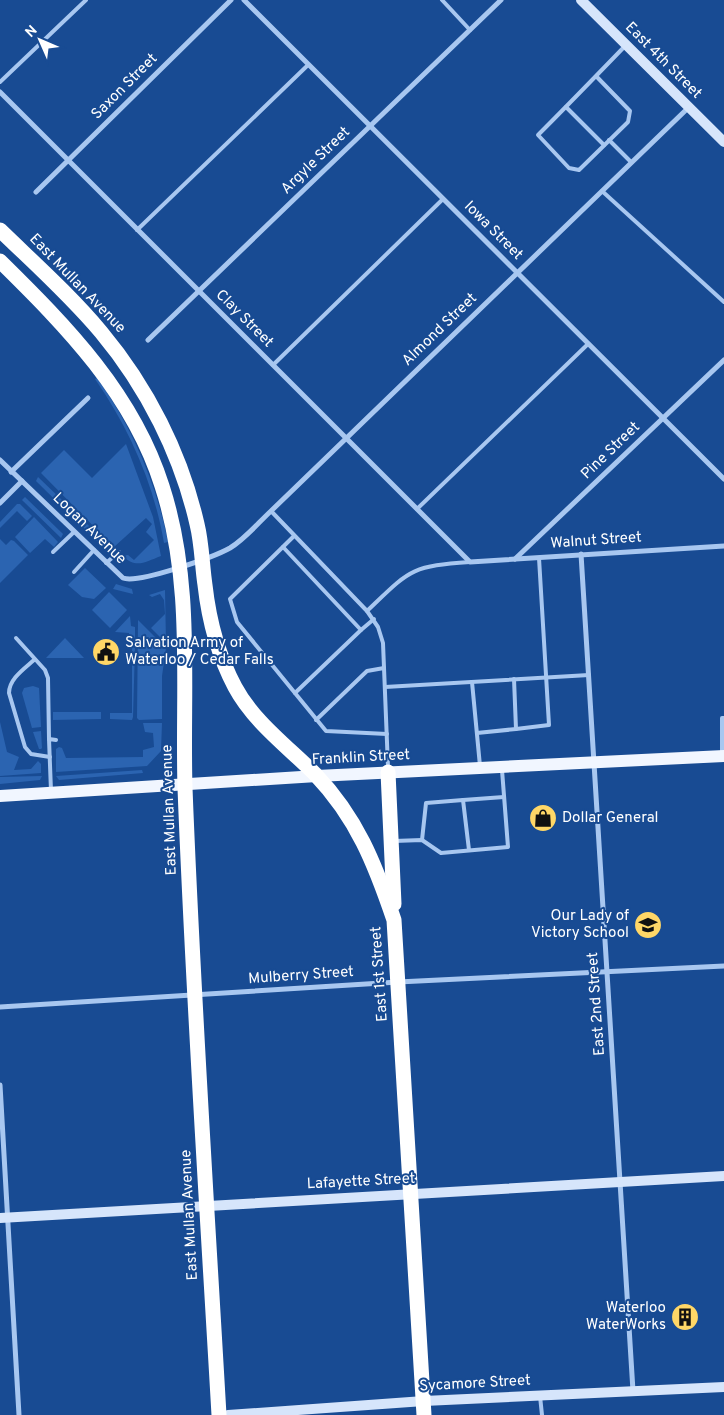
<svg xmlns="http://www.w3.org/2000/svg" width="724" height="1415" viewBox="0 0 724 1415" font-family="Overpass,sans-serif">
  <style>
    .green { fill: #2b64b1 }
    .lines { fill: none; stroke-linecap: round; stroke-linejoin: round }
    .lane { stroke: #a8c7f0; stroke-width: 4 }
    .street { stroke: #a8c7f0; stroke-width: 5 }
    .secondary { stroke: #d6e5fb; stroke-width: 10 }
    .primary { stroke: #f1f6ff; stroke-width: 12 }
    .highway { stroke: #fff; stroke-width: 15 }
    .labels { text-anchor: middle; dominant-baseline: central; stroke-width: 4; stroke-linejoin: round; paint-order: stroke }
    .street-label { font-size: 15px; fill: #fff; stroke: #184b93 }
    .poi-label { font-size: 15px; fill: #fff; stroke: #184b93; text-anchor: start }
  </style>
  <rect width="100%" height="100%" fill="#184b93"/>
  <g class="green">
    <path d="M 97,378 C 132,427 156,482 168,542 L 164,543 C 154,484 129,428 95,379 Z"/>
    <path d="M 126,444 L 153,517 L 161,556 C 145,562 136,569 123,556 L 128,555 L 134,560 L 154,540 L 146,532 L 152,524 L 146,518 L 114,547 L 41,473 L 64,450 L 92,478 Z"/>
    <path d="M 38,477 L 112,548 L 108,552 L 36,481 Z"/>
    <path d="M 25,497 L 63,534 L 61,538 L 22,500 Z"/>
    <path d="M 17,504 L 20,504 L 32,516 L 27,521 L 17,511 L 0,528 L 0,522 Z"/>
    <path d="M 34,517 L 58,542 L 54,547 L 45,539 L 30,553 L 15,537 Z"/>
    <path d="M 0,539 L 6,545 L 11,540 L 14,541 L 28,555 L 0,583 Z"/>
    <path d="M 85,568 L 106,588 L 94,599 L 82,597 L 68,585 Z"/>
    <path d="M 116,584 L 132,589 L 133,594 L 113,589 Z"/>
    <path d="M 165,590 L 166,643 L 151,628 L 165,614 L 164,600 L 160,594 L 152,597 L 149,595 Z"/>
    <path d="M 109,592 L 127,610 L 110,628 L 92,610 Z"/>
    <path d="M 130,616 L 131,626 L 135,627 L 135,642 L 129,642 L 129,633 L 115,632 Z"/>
    <path d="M 138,620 L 166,648 L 162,676 L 162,719 L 139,720 L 137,718 Z"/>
    <path d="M 65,638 L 84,658 L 46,658 Z"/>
    <path d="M 132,647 L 135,647 L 133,717 L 132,720 L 110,719 L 110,713 L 132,713 Z"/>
    <path d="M 33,686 L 39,688 L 41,727 L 32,728 L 22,693 L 24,688 Z"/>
    <path d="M 53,712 L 101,712 L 101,719 L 53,720 Z"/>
    <path d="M 0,722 L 7,752 L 19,757 L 14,770 L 31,769 L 38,761 L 41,764 L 41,773 L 0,776 Z"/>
    <path d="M 143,723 L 162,723 L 161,751 L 147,766 L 56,772 L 56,749 L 59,747 L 62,748 L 66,758 L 143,757 L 143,750 L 154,747 L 153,733 L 145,732 Z"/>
    <path d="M 41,731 L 42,748 L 41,749 L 39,749 L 33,732 Z"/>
    <path d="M 142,770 L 143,773 L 59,780 L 56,776 Z"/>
    <path d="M 42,776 L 40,780 L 0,784 L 0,777 Z"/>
  </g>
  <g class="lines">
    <g class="lane">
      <path d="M 442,0 L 470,30"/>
      <path d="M 596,76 L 630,111 L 628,122 L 579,170 L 569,168 L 538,135 C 568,105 597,75 626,45"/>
      <path d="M 0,82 L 86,0"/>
      <path d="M 566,107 L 604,145"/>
      <path d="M 609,140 L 631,162"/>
      <path d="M 602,191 L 724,302"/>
      <path d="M 137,230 L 308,65"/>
      <path d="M 273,365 L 443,199"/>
      <path d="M 417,509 L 588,344"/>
      <path d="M 271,511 L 367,611 L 378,627 L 383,643 L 388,767"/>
      <path d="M 294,536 L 230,599 L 237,622 L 326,731 L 387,734"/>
      <path d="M 283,547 L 361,630 L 295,693"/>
      <path d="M 53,552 L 74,532"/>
      <path d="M 106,563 L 119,552"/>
      <path d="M 74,572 L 94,550"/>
      <path d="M 367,611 C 410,570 410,566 470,562"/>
      <path d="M 361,630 L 374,619"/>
      <path d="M 16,638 L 45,670 L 48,678 L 49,739"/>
      <path d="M 34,660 C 24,669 9,679 9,693 L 25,747 L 31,754 L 50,757"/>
      <path d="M 472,682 L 480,766"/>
      <path d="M 385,687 L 589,675"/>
      <path d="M 316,720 L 367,671 L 384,668"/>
      <path d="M 516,729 L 549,725 L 539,558"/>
      <path d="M 477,733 L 516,729 L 514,679"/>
      <path d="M 722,754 L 722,718 L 724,718"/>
      <path d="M 51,791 L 49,739 L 56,740"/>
      <path d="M 463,800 L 504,797"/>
      <path d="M 422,840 L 426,803 L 463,800 L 469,850"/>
      <path d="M 394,841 L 422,840 L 441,853 L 508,847 L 502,770"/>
      <path d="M 540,1396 L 542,1415"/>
    </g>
    <g class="street">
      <path d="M 244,0 L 724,479"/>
      <path d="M 0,92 L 470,562 L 724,546"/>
      <path d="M 36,192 L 231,0"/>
      <path d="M 148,340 L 501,0"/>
      <path d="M 0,460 L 123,578 C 138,584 214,557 230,548 C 245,539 258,523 271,511 L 688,108"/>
      <path d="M 11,472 L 88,398"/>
      <path d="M 0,503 L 22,481"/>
      <path d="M 581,554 L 633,1391"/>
      <path d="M 515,559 L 724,360"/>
      <path d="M 0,1007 L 398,982 L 724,966"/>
      <path d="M 0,1085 L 19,1415"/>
    </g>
    <g class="secondary">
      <path d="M 581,0 L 724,142"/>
      <path d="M 0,1218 L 724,1176"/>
      <path d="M 228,1415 L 424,1401 L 724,1387"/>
    </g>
    <path class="primary" d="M 0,796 L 317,776 L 724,756"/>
    <g class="highway">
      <path d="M 0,230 C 34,263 70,295 101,332 C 147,387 181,454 197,524 C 202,544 202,565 205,585 C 209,621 218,655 235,687 C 253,721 288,747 315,774 C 357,818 375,864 394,920 L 424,1415"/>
      <path d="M 0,261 C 67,327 133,394 162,486 C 194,584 182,687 185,788 C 193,997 207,1206 219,1415"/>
      <path d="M 388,772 L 394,904"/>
    </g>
  </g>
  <defs>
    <g id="civic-disc" transform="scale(1.4375)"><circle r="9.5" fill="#ffd767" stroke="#184b93"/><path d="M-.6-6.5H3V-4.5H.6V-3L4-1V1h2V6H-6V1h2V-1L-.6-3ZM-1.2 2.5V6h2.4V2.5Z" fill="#111"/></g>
    <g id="shop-disc" transform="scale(1.4375)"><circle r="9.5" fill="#ffd767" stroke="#184b93"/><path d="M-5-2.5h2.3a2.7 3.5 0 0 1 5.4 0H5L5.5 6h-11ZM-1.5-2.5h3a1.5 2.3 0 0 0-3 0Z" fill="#111"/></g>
    <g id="school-disc" transform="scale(1.4375)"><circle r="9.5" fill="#ffd767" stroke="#184b93"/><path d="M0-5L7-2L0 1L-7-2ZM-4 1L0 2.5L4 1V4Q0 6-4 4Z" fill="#111"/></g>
    <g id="building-disc" transform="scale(1.4375)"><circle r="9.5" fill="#ffd767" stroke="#184b93"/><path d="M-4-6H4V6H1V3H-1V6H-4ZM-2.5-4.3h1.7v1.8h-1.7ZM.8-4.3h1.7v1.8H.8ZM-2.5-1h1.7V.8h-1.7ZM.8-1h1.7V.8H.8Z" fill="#111"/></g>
  </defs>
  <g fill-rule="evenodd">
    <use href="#civic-disc" x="106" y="652"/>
    <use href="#shop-disc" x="543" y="818"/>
    <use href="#school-disc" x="648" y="925"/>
    <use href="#building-disc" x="685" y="1317"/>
  </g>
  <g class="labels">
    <g class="street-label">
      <text transform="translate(663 61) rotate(45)">East 4th Street</text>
      <text transform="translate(125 87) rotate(-45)">Saxon Street</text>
      <text transform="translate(316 161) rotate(-44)">Argyle Street</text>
      <text transform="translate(493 231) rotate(45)">Iowa Street</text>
      <text transform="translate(77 284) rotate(46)">East Mullan Avenue</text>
      <text transform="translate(244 319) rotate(45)">Clay Street</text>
      <text transform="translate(440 330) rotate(-44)">Almond Street</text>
      <text transform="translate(611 451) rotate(-44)">Pine Street</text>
      <text transform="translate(89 529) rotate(44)">Logan Avenue</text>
      <text transform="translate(596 541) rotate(-4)">Walnut Street</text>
      <text transform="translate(361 758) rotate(-3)">Franklin Street</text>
      <text transform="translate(170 810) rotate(-92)">East Mullan Avenue</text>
      <text transform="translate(380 974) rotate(-94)">East 1st Street</text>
      <text transform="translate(301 976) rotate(-4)">Mulberry Street</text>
      <text transform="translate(597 1004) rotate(-94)">East 2nd Street</text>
      <text transform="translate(361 1182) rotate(-3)">Lafayette Street</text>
      <text transform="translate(190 1215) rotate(-93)">East Mullan Avenue</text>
      <text transform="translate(475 1384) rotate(-3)">Sycamore Street</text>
    </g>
    <g class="poi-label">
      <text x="125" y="643">Salvation Army of<tspan x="125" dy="17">Waterloo / Cedar Falls</tspan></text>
      <text x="562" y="818">Dollar General</text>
      <text x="629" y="916" text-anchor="end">Our Lady of<tspan x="629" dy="17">Victory School</tspan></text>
      <text x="666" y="1308" text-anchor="end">Waterloo<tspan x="666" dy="17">WaterWorks</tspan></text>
    </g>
  </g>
  <g transform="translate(40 40) rotate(315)" stroke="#184b93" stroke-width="4" paint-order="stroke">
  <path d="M0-4L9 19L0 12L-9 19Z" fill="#ffffff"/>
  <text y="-8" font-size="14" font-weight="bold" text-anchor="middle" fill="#ffffff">N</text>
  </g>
</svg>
